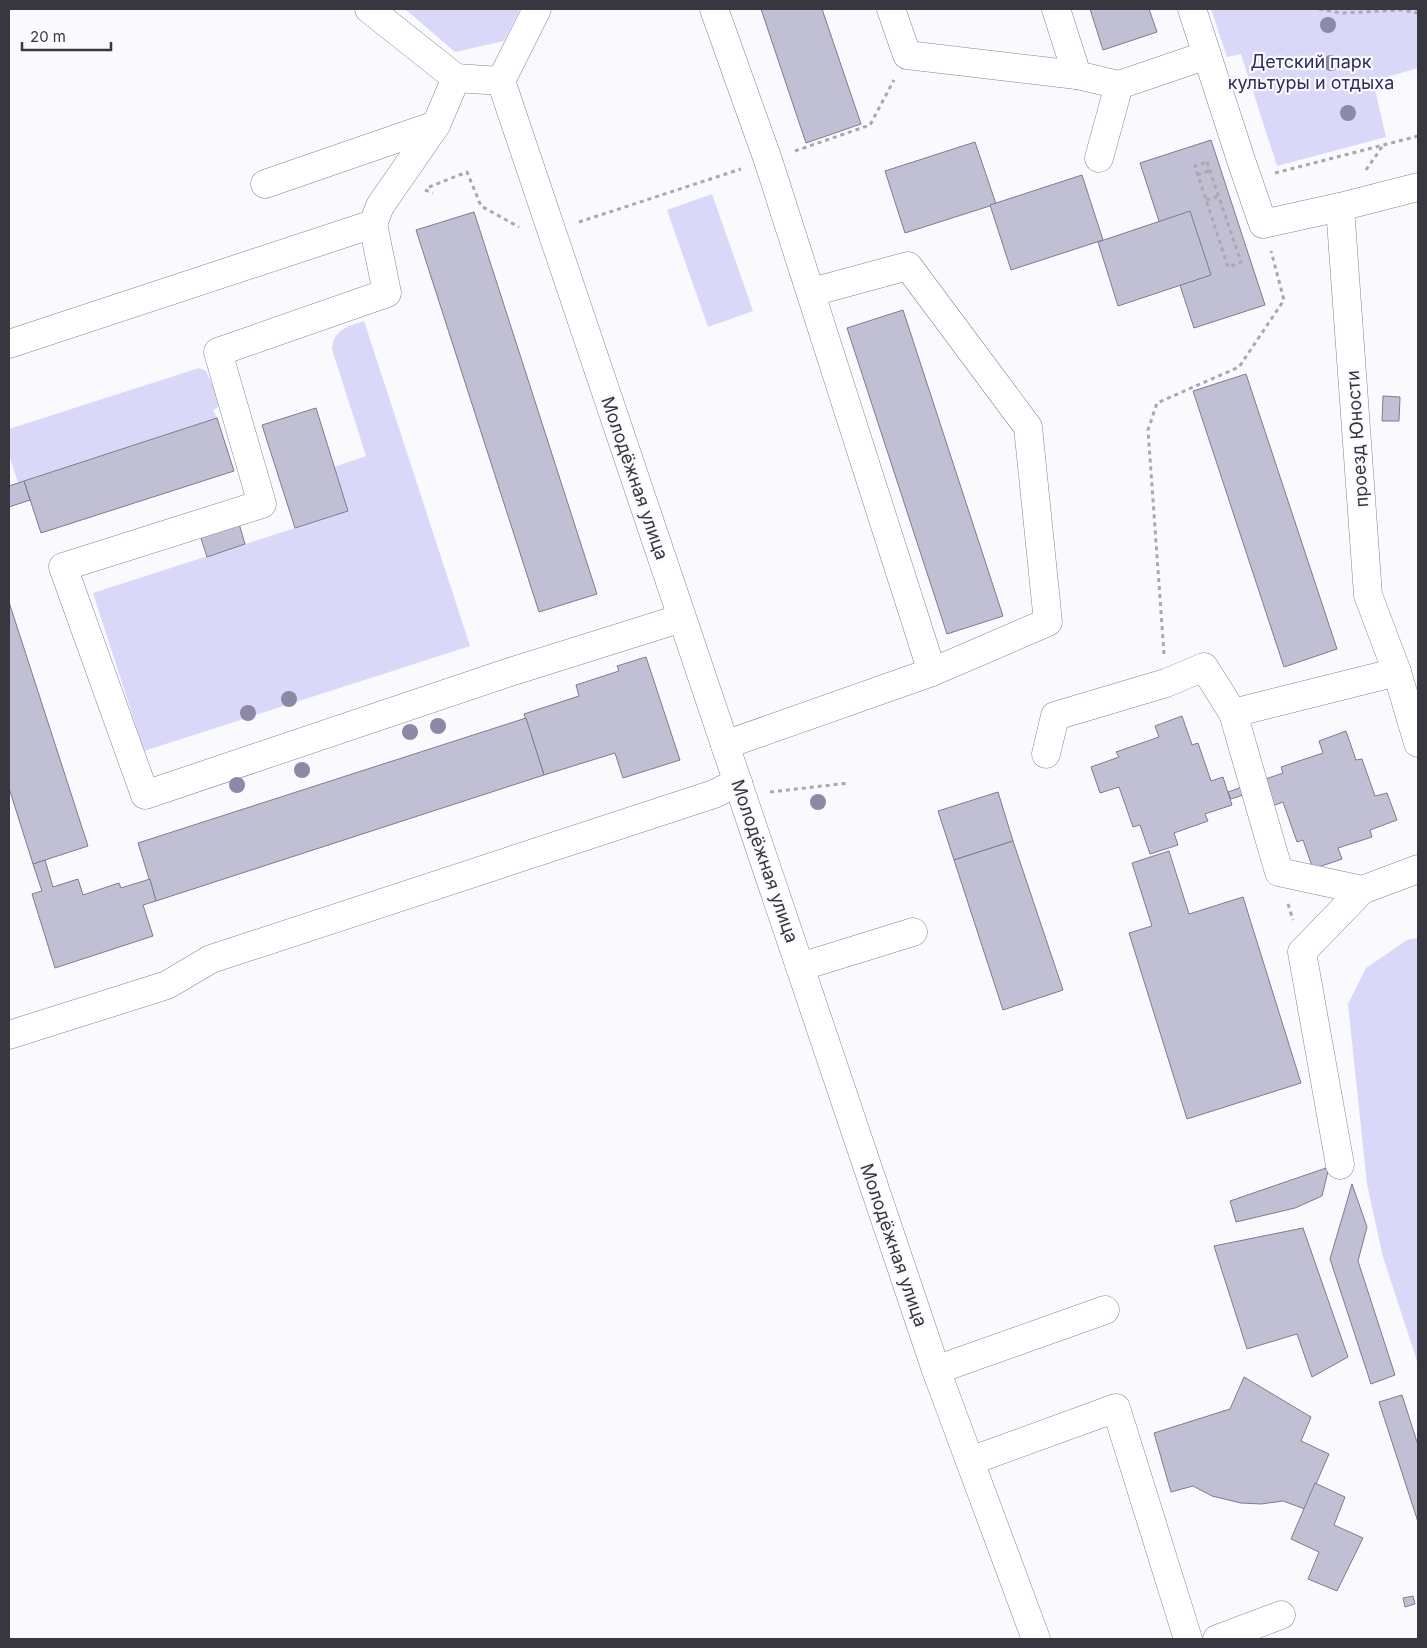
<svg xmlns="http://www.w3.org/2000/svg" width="1427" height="1648" viewBox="0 0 1427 1648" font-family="Inter,sans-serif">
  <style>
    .green { fill: #d9d8f8 }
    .building { fill: #c0bfd4; stroke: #7d7c8f }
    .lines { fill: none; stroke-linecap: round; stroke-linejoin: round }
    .minor-casing { stroke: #858497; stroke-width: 29 }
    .path { stroke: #a9a8af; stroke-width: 3; stroke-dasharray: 4 4; stroke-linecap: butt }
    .minor { stroke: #fff; stroke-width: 28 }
    .tree { fill: #8c88a5 }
    .labels { text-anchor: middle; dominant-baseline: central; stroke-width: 4.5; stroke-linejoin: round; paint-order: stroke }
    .park-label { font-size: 18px; fill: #332b5d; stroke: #f9f9fe }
    .street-label { font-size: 18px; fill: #383740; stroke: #f9f9fe }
  </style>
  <rect width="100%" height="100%" fill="#f9f9fe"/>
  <g class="green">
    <path d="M 405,9 L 520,9 L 504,41 L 455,52 Z"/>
    <path d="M 1211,9 L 1418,9 L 1418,68 L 1373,81 L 1386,137 L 1277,166 L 1241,54 L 1227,57 Z"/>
    <path d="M 712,194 L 753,311 L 708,327 L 667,210 Z"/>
    <path d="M 364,321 L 470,646 L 144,751 L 93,593 L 348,511 L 334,467 L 366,456 L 332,349 C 334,329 347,327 364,321 Z"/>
    <path d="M 199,368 L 206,371 L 218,397 L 220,406 L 213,410 L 217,418 L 18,483 L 9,455 L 9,429 Z"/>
    <path d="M 1418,938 L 1418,1364 L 1383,1257 L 1367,1184 L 1348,1004 L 1366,968 L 1407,940 Z"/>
  </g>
  <g class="building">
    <path d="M 761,9 L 822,9 L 861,124 L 806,143 Z"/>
    <path d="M 1090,9 L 1149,9 L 1157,32 L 1103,50 Z"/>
    <path d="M 1211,140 L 1265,305 L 1194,328 L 1140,163 Z"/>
    <path d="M 975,142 L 996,204 L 905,233 L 885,171 Z"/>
    <path d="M 1082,175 L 1103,240 L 1011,270 L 990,205 Z"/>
    <path d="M 1190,211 L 1211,275 L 1118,306 L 1098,242 Z"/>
    <path d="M 474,212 L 597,594 L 539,612 L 416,230 Z"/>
    <path d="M 903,310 L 1003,616 L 947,634 L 847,328 Z"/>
    <path d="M 1246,374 L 1337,649 L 1284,667 L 1193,391 Z"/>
    <path d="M 1383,396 L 1400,397 L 1399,421 L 1382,421 Z"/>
    <path d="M 316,408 L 348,511 L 295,528 L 262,425 Z"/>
    <path d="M 217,418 L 234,471 L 41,533 L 24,481 Z"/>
    <path d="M 24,481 L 30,500 L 9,507 L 9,486 Z"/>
    <path d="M 238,520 L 245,544 L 207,557 L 199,532 Z"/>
    <path d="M 9,602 L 88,846 L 33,864 L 9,788 Z"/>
    <path d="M 646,657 L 680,760 L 623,778 L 615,753 L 544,775 L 524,714 L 579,696 L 576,685 L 619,671 L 617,666 Z"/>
    <path d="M 1182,716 L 1192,745 L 1198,743 L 1211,781 L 1223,777 L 1232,805 L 1205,814 L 1208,821 L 1174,833 L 1178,845 L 1150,854 L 1140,825 L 1133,827 L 1119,787 L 1100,793 L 1091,767 L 1119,757 L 1116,752 L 1159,737 L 1155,726 Z"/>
    <path d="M 526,718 L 544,775 L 156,901 L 138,843 Z"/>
    <path d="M 1346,731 L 1356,760 L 1362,759 L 1375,796 L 1387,793 L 1397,820 L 1370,830 L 1372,837 L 1338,848 L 1342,859 L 1313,869 L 1303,840 L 1297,842 L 1283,802 L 1265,809 L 1258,790 L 1231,799 L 1228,792 L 1283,773 L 1281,767 L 1323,753 L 1319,741 Z"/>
    <path d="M 998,792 L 1013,841 L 954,860 L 938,811 Z"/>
    <path d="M 1013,841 L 1063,990 L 1003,1010 L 954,860 Z"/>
    <path d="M 1169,851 L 1189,914 L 1243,897 L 1301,1083 L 1187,1119 L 1129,933 L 1152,926 L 1132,863 Z"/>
    <path d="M 45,860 L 53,887 L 78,879 L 83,895 L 119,883 L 121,888 L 150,879 L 156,901 L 143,905 L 153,936 L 55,968 L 32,894 L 42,891 L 33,864 Z"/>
    <path d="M 1329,1167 L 1322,1196 L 1295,1208 L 1236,1222 L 1230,1201 Z"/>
    <path d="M 1352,1184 L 1367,1227 L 1358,1261 L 1395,1375 L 1371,1384 L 1330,1259 Z"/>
    <path d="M 1303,1228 L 1348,1357 L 1312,1377 L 1297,1334 L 1247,1349 L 1214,1246 Z"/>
    <path d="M 1244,1377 L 1311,1417 L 1301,1441 L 1329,1454 L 1305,1509 L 1283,1501 L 1261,1504 L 1241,1503 L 1212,1496 L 1193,1486 L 1171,1492 L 1154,1433 L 1230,1409 Z"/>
    <path d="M 1402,1395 L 1418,1445 L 1418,1522 L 1379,1402 Z"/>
    <path d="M 1315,1483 L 1345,1497 L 1334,1525 L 1363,1538 L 1337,1591 L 1308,1579 L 1319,1552 L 1291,1539 Z"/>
    <path d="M 1413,1596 L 1415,1604 L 1405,1607 L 1403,1598 Z"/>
  </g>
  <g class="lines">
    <g class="minor-casing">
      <g id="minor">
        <path d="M 369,9 L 456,78"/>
        <path d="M 714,9 L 768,160 L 932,672"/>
        <path d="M 891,9 L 907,55 L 1077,75 L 1119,85 L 1207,55"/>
        <path d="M 1056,9 L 1077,75"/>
        <path d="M 1192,9 L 1241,160 L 1263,224 L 1340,207"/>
        <path d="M 501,81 L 936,1370 L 1036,1639"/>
        <path d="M 1099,158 L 1119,85"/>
        <path d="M 265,184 L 436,125"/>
        <path d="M 1418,187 L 1340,207 L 1368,595 L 1397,672 L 1418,743"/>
        <path d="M 373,224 L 387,293 L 218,352 L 262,504 L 63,567 L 145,795 L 507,673 L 682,618"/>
        <path d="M 9,344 L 373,224 L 380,206 L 436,125 L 456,78 L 501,81 L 537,9"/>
        <path d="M 1233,713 L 1397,672"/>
        <path d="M 725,745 L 932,672 L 1048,622 L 1028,427 L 908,266 L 812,292"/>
        <path d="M 1046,754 L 1055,716 L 1166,683 L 1204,667 L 1233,713 L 1279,872 L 1362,890 L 1418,869"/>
        <path d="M 800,967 L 913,932"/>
        <path d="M 9,1035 L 167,985 L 211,959 L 714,794 L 738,782"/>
        <path d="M 1340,1165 L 1302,952 L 1362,890"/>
        <path d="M 936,1370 L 1105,1310"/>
        <path d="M 970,1461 L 1116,1408 L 1188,1639"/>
        <path d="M 1217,1639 L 1281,1615"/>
      </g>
    </g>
    <g class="path">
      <path d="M 1319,9 L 1341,13 L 1403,10 L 1418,13"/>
      <path d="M 795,151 L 870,125 L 894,80"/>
      <path d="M 1207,162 L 1241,262 L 1228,267 L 1195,166 Z"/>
      <path d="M 1366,170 L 1384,144"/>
      <path d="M 1275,173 L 1418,136"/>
      <path d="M 1197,175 L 1211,170"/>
      <path d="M 429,187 L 467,172 L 481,206 L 519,227"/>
      <path d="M 425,190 L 433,193"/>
      <path d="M 1206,200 L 1219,196"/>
      <path d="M 579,222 L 741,169"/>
      <path d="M 1164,654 L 1148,430 L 1157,403 L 1239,367 L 1284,300 L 1271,251"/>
      <path d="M 770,792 L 849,783"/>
      <path d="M 1288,904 L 1293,920"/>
    </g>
    <use href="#minor" class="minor"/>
  </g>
  <g class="tree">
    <circle cx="1328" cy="25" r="8"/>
    <circle cx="1331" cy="63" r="8"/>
    <circle cx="1348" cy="113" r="8"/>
    <circle cx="289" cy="699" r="8"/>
    <circle cx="248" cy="713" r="8"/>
    <circle cx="438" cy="726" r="8"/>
    <circle cx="410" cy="732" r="8"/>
    <circle cx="302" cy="770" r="8"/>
    <circle cx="237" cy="785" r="8"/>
    <circle cx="818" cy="802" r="8"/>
  </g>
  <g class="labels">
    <g class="park-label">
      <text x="1311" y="61">Детский парк<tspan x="1311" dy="21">культуры и отдыха</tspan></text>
    </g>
    <g class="street-label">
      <text transform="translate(1357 439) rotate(-94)">проезд Юности</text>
      <text transform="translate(635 478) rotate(71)">Молодёжная улица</text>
      <text transform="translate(765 861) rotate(71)">Молодёжная улица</text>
      <text transform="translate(894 1245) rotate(71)">Молодёжная улица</text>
    </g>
  </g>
  <rect width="1427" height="1648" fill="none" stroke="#383740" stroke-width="20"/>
  <path d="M22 42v8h89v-8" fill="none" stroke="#383740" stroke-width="2.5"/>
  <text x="30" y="42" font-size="15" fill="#383740" stroke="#f9f9fe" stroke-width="4" paint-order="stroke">20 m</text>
</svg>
